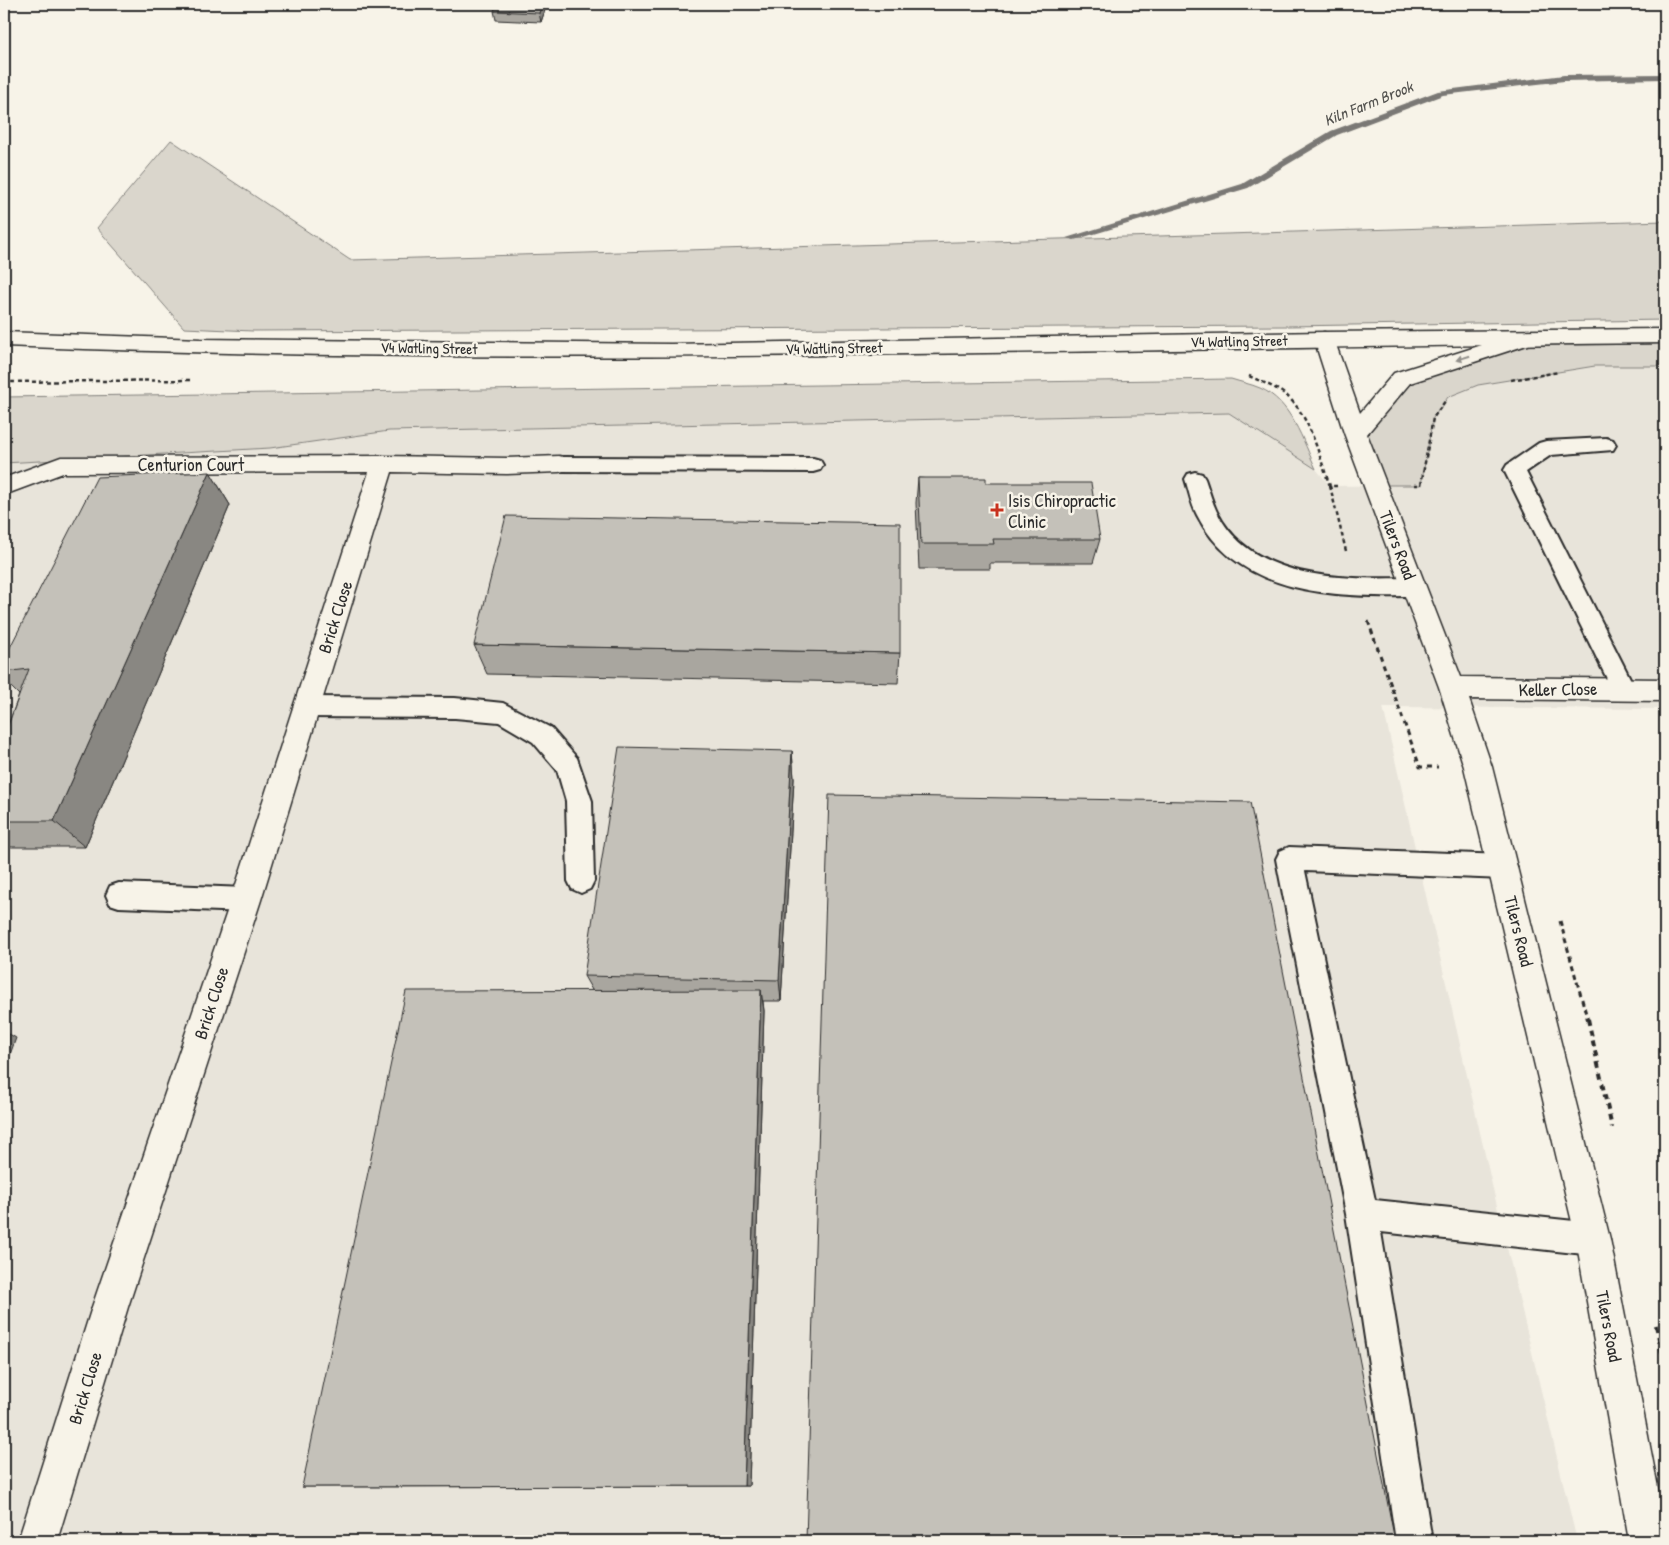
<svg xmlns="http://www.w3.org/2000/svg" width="1669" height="1545" viewBox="0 0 1669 1545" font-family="'Patrick Hand',sans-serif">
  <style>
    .built { fill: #e8e4da }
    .green { fill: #dad6cc; stroke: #82807c }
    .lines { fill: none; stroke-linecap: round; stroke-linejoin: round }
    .stream { fill: #7a7874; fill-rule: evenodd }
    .lane-casing { stroke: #2b2b2b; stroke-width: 4 }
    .street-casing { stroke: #2b2b2b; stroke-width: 3 }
    .secondary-casing { stroke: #2b2b2b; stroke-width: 3 }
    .path-far2 { stroke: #2b2b2b; stroke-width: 2.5; stroke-dasharray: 4 3; stroke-linecap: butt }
    .path-far1 { stroke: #2b2b2b; stroke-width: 3; stroke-dasharray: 5 4; stroke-linecap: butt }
    .path { stroke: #2b2b2b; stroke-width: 4; stroke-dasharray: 6 5; stroke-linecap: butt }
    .lane { fill: #f7f3e8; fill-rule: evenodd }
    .street { fill: #f7f3e8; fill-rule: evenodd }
    .secondary { fill: #f7f3e8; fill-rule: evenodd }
    .wall { fill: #a9a69f; stroke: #2b2b2b }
    .shaded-wall { fill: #898782; stroke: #2b2b2b }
    .building { fill: #c4c1b9; stroke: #2b2b2b }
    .oneway { fill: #918f8a }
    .poi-dot { fill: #c8321e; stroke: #f7f3e8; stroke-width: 2 }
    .labels { text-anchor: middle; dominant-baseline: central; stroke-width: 5; stroke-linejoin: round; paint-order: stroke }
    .far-street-label { font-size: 15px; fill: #2b2b2b; stroke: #f7f3e8 }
    .far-water-label { font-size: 16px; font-style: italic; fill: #53524f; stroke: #f7f3e8 }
    .street-label { font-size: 18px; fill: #2b2b2b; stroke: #f7f3e8 }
    .poi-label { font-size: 18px; fill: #2b2b2b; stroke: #f7f3e8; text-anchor: start }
  </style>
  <rect width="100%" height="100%" fill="#f7f3e8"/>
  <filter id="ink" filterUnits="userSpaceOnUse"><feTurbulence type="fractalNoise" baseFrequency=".02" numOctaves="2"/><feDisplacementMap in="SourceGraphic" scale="10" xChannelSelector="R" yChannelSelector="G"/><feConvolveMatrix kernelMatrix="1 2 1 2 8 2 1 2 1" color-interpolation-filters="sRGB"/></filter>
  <g filter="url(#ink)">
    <path class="built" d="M 1595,366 L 1665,366 L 1665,709 L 1383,707 L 1492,1185 L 1577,1541 L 4,1541 L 4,417 L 389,431 L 1229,413 L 1316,469 L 1330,486 L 1421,485 L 1433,418 L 1448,397 L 1478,385 Z"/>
    <g class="green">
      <path d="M 171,140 L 350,260 L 1665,221 L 1665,320 L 1289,326 L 253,331 L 184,328 L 97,228 Z"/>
      <path d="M 1665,336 L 1665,366 L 1595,366 L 1478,385 L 1448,397 L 1433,418 L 1421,485 L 1375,485 L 1355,433 L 1402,378 L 1526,338 Z"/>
      <path d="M 1231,379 C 1240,382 1251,384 1260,388 C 1291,401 1303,441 1316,469 L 1229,413 L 389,431 L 270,448 L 4,463 L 4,397 Z"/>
    </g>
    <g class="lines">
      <path class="stream" d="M 1665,74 L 1665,79 L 1564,81 L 1443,95 L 1337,135 L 1248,188 L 1074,240 L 1066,238 L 1242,184 L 1331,131 L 1438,91 L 1564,75 Z"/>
      <g class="lane-casing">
        <g id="lane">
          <path d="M 1606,438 L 1613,440 L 1616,445 L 1613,450 L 1551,455 L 1526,472 L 1635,688 L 1631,695 L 1623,698 L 1615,695 L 1504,470 L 1507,465 L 1539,443 L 1546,441 Z"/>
          <path d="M 559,457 L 813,458 L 820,460 L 823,465 L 820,470 L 813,472 L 559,471 L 552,469 L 549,464 L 552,459 Z"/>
          <path d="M 1195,472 L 1202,474 L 1205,479 C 1209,490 1212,502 1217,512 C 1253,583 1347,579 1414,578 L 1422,581 L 1425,587 L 1422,593 L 1414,596 C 1335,597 1238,596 1197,515 C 1191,504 1189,491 1185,479 L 1188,474 Z"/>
          <path d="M 306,697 L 455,698 L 503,703 L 551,728 L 577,758 L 592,801 L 594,881 L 590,889 L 581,893 L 572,889 L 568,881 L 566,801 L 557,770 L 533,742 L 499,722 L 455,718 L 306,717 L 297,714 L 294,707 L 297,700 Z"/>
          <path d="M 1289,847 L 1504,855 L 1513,859 L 1517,867 L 1513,875 L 1504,879 L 1305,871 L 1375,1200 L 1593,1223 L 1604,1228 L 1609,1239 L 1604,1250 L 1593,1255 L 1381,1232 L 1432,1541 L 1396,1541 L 1346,1214 L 1276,859 L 1280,851 Z"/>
          <path d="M 119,883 L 246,888 L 255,891 L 259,900 L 255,909 L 246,912 L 119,907 L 110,904 L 106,895 L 110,886 Z"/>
        </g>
      </g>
      <g class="street-casing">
        <g id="street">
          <path d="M 1526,331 L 1533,333 L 1536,338 L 1533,343 L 1410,383 L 1367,434 L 1461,677 L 1665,679 L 1665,701 L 1469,699 L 1492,767 L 1610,1239 L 1665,1524 L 1665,1541 L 1629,1541 L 1576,1239 L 1464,767 L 1439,687 L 1344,433 L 1314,339 L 1317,334 L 1324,332 L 1331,334 L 1334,339 L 1360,413 L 1394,373 Z"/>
          <path d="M 383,456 L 507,458 L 559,456 L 567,458 L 570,464 L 567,470 L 559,472 L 507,474 L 392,472 L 261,900 L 128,1307 L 57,1541 L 18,1541 L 92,1307 L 231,900 L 369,472 L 63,473 L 4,495 L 4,478 L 61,457 Z"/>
        </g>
      </g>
      <g class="secondary-casing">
        <path id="secondary" d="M 1665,329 L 1665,343 C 1111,348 557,369 4,346 L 4,332 L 201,339 L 671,344 L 1324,332 Z"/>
      </g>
      <g class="path-far2">
        <path d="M 1249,376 C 1262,382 1276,387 1287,396 C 1311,417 1319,457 1330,486 L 1337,486"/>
        <path d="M 1511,380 L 1559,372"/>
        <path d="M 4,382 L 191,380"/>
        <path d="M 1414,485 L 1421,485 L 1433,418 L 1446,400"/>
        <path d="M 1330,486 L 1346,551"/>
      </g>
      <g class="path-far1">
        <path d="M 1368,621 L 1420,767 L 1438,767"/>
        <path d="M 1560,921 L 1588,1021"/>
      </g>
      <g class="path">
        <path d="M 1588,1019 L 1612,1128"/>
        <path d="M 1656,1325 L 1665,1368"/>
      </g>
      <use href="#lane" class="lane"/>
      <use href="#street" class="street"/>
      <use href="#secondary" class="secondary"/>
    </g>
    <g class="wall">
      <path d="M 547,4 L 541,22 L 496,20 L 494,11 Z"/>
      <path d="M 210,472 L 230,505 L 85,847 L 4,847 L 4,736 L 19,695 L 4,680 L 4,659 Z"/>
      <path d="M 918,478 L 986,483 L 1100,539 L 1093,563 L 990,563 L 990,569 L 919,569 L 916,503 Z"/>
      <path d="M 474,645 L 900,653 L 898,683 L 487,674 Z"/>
      <path d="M 792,751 L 794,779 L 781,1001 L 763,1001 L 764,1011 L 749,1486 L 302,1487 L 592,990 L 584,976 Z"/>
    </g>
    <g class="shaded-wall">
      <path d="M 542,4 L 547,4 L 541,22 L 539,13 Z"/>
      <path d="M 210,472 L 230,505 L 85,847 L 54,821 Z"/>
      <path d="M 792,751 L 794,779 L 781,1001 L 779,980 Z"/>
      <path d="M 761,990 L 764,1011 L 749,1486 L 744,1486 Z"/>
      <path d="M 4,1031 L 16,1038 L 4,1071 Z"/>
    </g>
    <g class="building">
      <path d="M 497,4 L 542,4 L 539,13 L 494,11 Z"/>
      <path d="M 210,472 L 54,821 L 4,821 L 4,736 L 29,669 L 4,672 L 4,659 L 97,477 Z"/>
      <path d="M 918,478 L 986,478 L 986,483 L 1091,483 L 1100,539 L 993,539 L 994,544 L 921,544 Z"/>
      <path d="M 506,516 L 900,523 L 900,653 L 474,645 Z"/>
      <path d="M 619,747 L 792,751 L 779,980 L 584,976 Z"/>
      <path d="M 829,795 L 1250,802 L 1395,1541 L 806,1541 Z"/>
      <path d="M 761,990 L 744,1486 L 302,1487 L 406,991 Z"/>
    </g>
    <defs><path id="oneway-solid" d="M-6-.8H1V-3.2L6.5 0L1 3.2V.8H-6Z" transform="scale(1.25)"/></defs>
    <use class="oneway" href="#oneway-solid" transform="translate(1463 358) rotate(162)"/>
  </g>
  <path class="poi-dot" d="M994.5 502.5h5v5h5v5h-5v5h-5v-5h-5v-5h5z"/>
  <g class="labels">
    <g class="far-street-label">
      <text transform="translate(1239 341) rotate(-1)">V4 Watling Street</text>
      <text transform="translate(429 348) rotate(1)">V4 Watling Street</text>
      <text transform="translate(834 348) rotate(-1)">V4 Watling Street</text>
    </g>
    <g class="far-water-label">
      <text transform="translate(1368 103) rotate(-22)">Kiln Farm Brook</text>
    </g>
    <g class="street-label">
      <text x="191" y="464">Centurion Court</text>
      <text transform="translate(1398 545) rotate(69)">Tilers Road</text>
      <text transform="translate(335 617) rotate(-72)">Brick Close</text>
      <text transform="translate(1558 689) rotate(-1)">Keller Close</text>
      <text transform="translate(1519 931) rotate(76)">Tilers Road</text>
      <text transform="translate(211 1003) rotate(-72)">Brick Close</text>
      <text transform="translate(1609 1326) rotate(79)">Tilers Road</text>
      <text transform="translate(85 1388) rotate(-73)">Brick Close</text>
    </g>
    <g class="poi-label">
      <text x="1008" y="500">Isis Chiropractic<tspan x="1008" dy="21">Clinic</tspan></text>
    </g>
  </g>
  <rect width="1669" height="1545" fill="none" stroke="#f7f3e8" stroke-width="20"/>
  <rect x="10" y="10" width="1649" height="1525" fill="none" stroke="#2b2b2b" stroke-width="2" filter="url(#ink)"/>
</svg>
